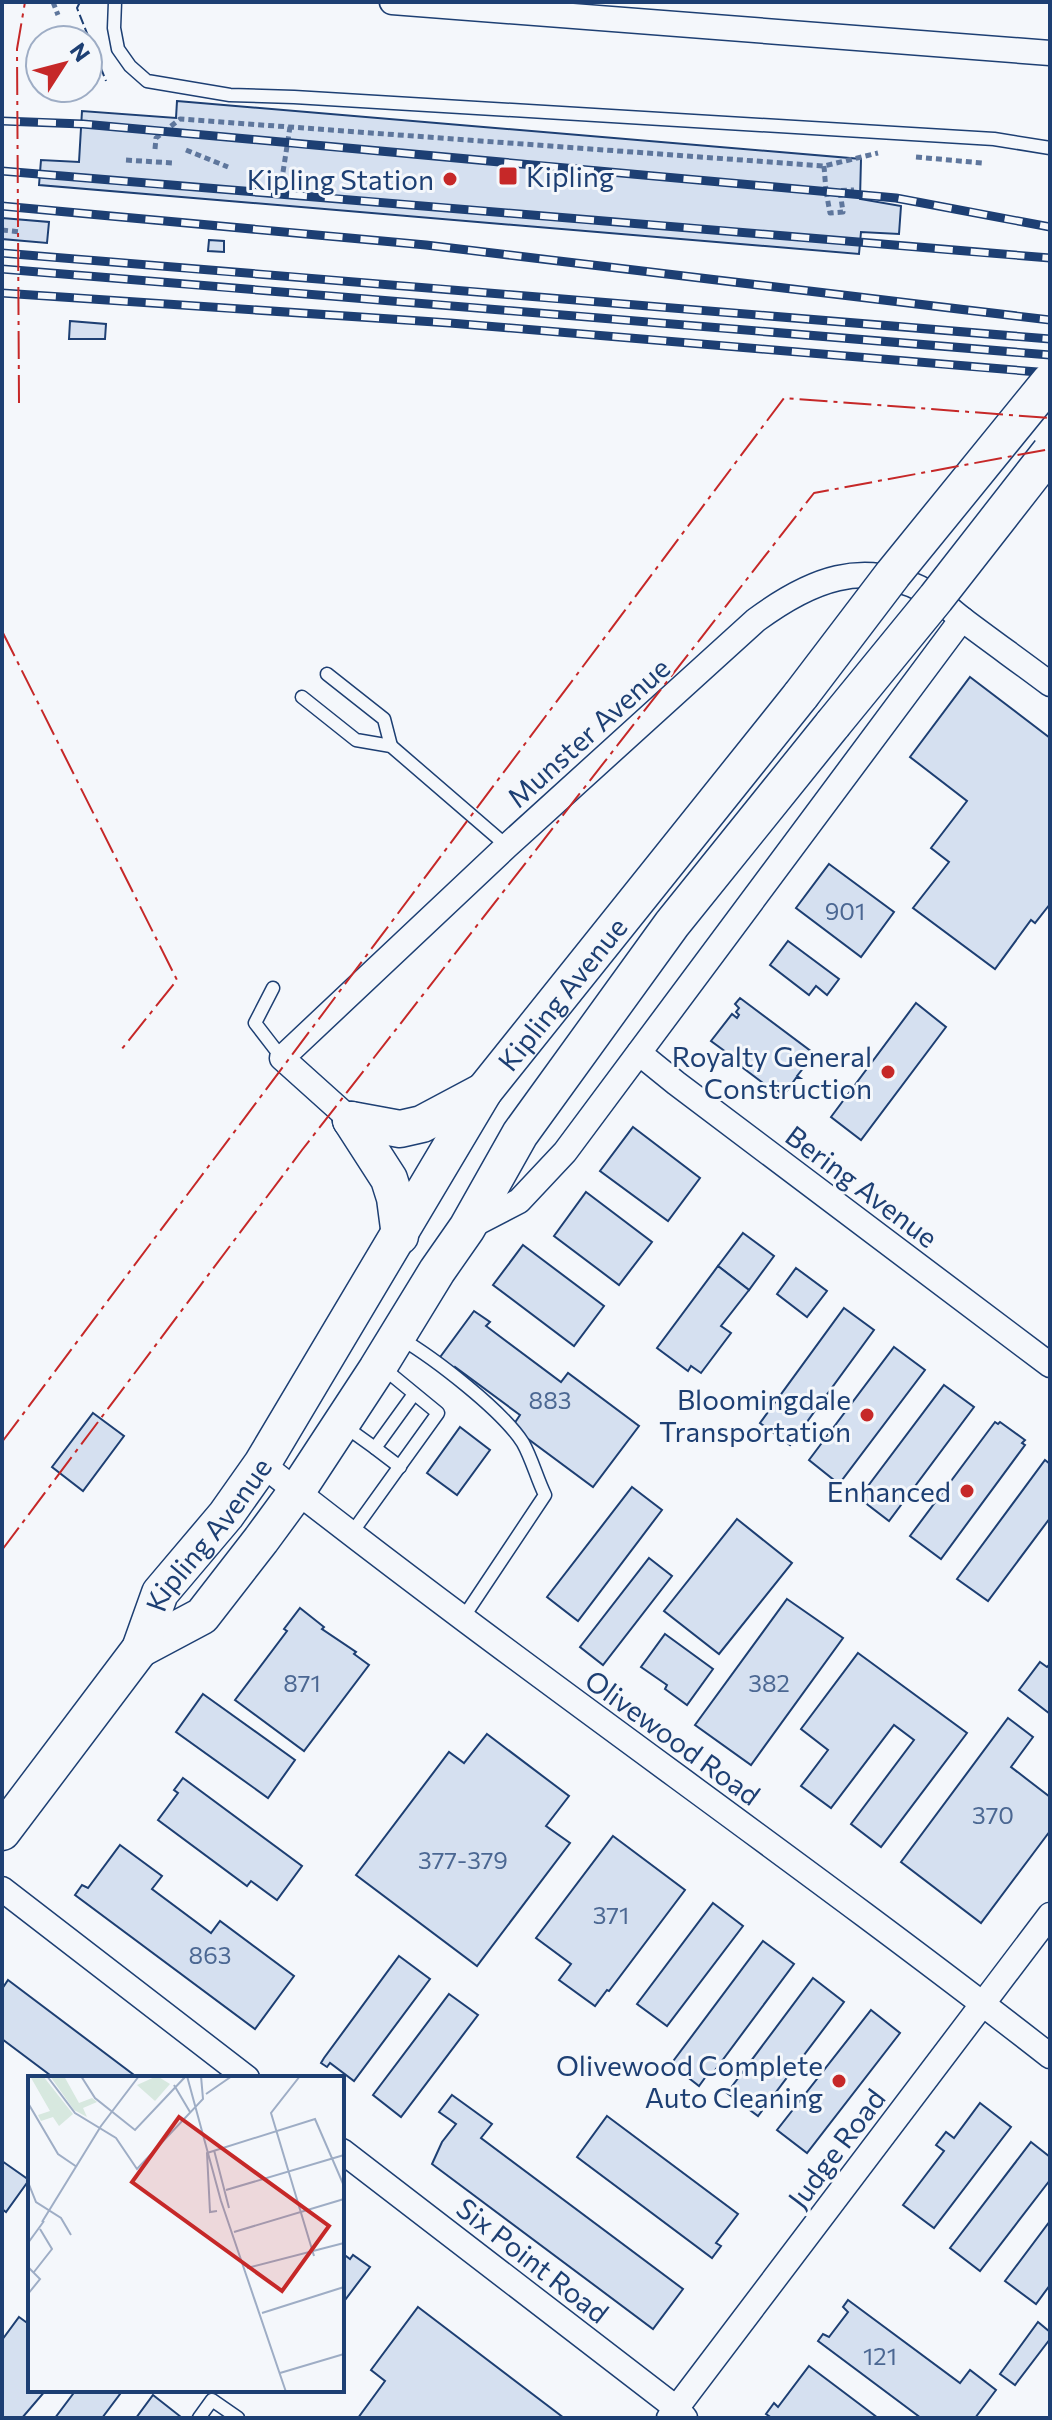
<svg xmlns="http://www.w3.org/2000/svg" width="1052" height="2420" viewBox="0 0 1052 2420" font-family="Commissioner,sans-serif">
  <style>
    .building { fill: #d5e0f0; stroke: #1d3f73; stroke-width: 2 }
    .lines { fill: none; stroke-linecap: round; stroke-linejoin: round }
    .service-casing { stroke: #1d3f73; stroke-width: 15 }
    .minor-casing { stroke: #1d3f73; stroke-width: 27 }
    .secondary-casing { stroke: #1d3f73; stroke-width: 39 }
    .path { stroke: #5e769c; stroke-width: 5; stroke-dasharray: 6 4; stroke-linecap: butt }
    .service { stroke: #f4f7fb; stroke-width: 12 }
    .minor { stroke: #f4f7fb; stroke-width: 24 }
    .secondary { stroke: #f4f7fb; stroke-width: 36 }
    .rail-casing { stroke: #1d3f73; stroke-width: 9 }
    .rail { stroke: #f4f7fb; stroke-width: 6; stroke-dasharray: 18; stroke-linecap: butt }
    .secondary-bridge-casing { stroke: #1d3f73; stroke-width: 39; stroke-linecap: butt }
    .secondary-bridge { stroke: #f4f7fb; stroke-width: 36 }
    .fence { stroke: #1d3f73; stroke-width: 2; stroke-dasharray: 10 4; stroke-linecap: butt }
    .power { stroke: #c62828; stroke-width: 2; stroke-dasharray: 28 6 4 6; stroke-linecap: butt }
    .poi-dot { fill: #c62828; stroke: #f4f7fb; stroke-width: 3 }
    .labels { text-anchor: middle; dominant-baseline: central; stroke-width: 6; stroke-linejoin: round; paint-order: stroke }
    .number-label { font-size: 24px; fill: #4b6792 }
    .poi-label { font-size: 28px; fill: #1d3f73; stroke: #f4f7fb; text-anchor: end }
    .street-label { font-size: 28px; fill: #1d3f73; stroke: #f4f7fb }
    .inset-road { fill: none; stroke: #9eadc5; stroke-width: 2 }
    .view { fill: #c62828; fill-opacity: 0.15; stroke: #c62828; stroke-width: 4 }
    .inset-edge { fill: none; stroke: #1d3f73; stroke-width: 4 }
  </style>
  <rect width="100%" height="100%" fill="#f4f7fb"/>
  <g class="building">
    <path d="M 177,101 L 861,159 L 860,199 L 901,206 L 899,234 L 861,232 L 859,254 L 39,185 L 41,160 L 79,162 L 82,111 L 176,118 Z"/>
    <path d="M 2,218 L 49,222 L 47,243 L 2,239 Z"/>
    <path d="M 209,240 L 224,241 L 224,252 L 208,251 Z"/>
    <path d="M 70,321 L 106,324 L 105,339 L 69,339 Z"/>
    <path d="M 970,677 L 1050,738 L 1050,904 L 1035,923 L 1031,920 L 995,969 L 913,908 L 949,862 L 931,848 L 967,801 L 910,757 Z"/>
    <path d="M 829,864 L 894,912 L 861,957 L 796,908 Z"/>
    <path d="M 788,941 L 839,979 L 827,995 L 816,986 L 809,995 L 770,965 Z"/>
    <path d="M 740,998 L 816,1055 L 813,1056 L 797,1076 L 800,1078 L 796,1078 L 784,1095 L 773,1087 L 771,1089 L 735,1062 L 737,1060 L 711,1041 L 732,1014 L 737,1018 L 739,1015 L 736,1012 L 739,1008 L 735,1004 Z"/>
    <path d="M 916,1003 L 946,1027 L 861,1140 L 831,1117 Z"/>
    <path d="M 633,1127 L 700,1178 L 668,1221 L 600,1171 Z"/>
    <path d="M 586,1192 L 652,1242 L 619,1285 L 554,1236 Z"/>
    <path d="M 743,1233 L 774,1256 L 749,1290 L 718,1266 Z"/>
    <path d="M 523,1245 L 604,1306 L 574,1346 L 493,1285 Z"/>
    <path d="M 718,1266 L 749,1290 L 721,1326 L 731,1333 L 701,1373 L 691,1366 L 688,1371 L 657,1348 Z"/>
    <path d="M 796,1268 L 827,1291 L 807,1317 L 777,1294 Z"/>
    <path d="M 844,1308 L 874,1330 L 790,1445 L 760,1423 Z"/>
    <path d="M 474,1311 L 490,1322 L 486,1326 L 561,1382 L 568,1373 L 639,1426 L 593,1487 L 512,1427 L 520,1415 L 455,1367 L 453,1370 L 438,1360 Z"/>
    <path d="M 894,1347 L 925,1370 L 839,1484 L 809,1460 Z"/>
    <path d="M 944,1385 L 974,1407 L 889,1521 L 859,1498 Z"/>
    <path d="M 93,1413 L 124,1436 L 83,1491 L 52,1467 Z"/>
    <path d="M 995,1422 L 998,1424 L 1000,1422 L 1025,1440 L 1022,1443 L 1025,1445 L 941,1559 L 910,1536 Z"/>
    <path d="M 460,1427 L 490,1450 L 457,1495 L 427,1473 Z"/>
    <path d="M 1045,1460 L 1050,1464 L 1050,1518 L 988,1601 L 957,1579 Z"/>
    <path d="M 632,1487 L 662,1510 L 578,1621 L 547,1597 Z"/>
    <path d="M 737,1519 L 792,1563 L 719,1654 L 664,1611 Z"/>
    <path d="M 649,1558 L 672,1576 L 603,1665 L 580,1647 Z"/>
    <path d="M 787,1599 L 843,1638 L 751,1765 L 695,1725 Z"/>
    <path d="M 300,1608 L 324,1627 L 322,1629 L 356,1652 L 354,1654 L 369,1665 L 304,1751 L 235,1700 L 287,1631 L 284,1629 Z"/>
    <path d="M 665,1634 L 713,1669 L 687,1705 L 665,1689 L 667,1685 L 641,1667 Z"/>
    <path d="M 858,1653 L 967,1733 L 881,1847 L 851,1824 L 914,1740 L 894,1725 L 831,1808 L 801,1786 L 828,1750 L 801,1729 Z"/>
    <path d="M 1040,1662 L 1047,1667 L 1050,1664 L 1050,1714 L 1019,1690 Z"/>
    <path d="M 203,1694 L 295,1760 L 268,1798 L 176,1732 Z"/>
    <path d="M 1008,1718 L 1033,1737 L 1011,1767 L 1050,1797 L 1050,1831 L 981,1923 L 901,1862 Z"/>
    <path d="M 487,1734 L 569,1796 L 546,1826 L 570,1843 L 477,1966 L 356,1875 L 449,1752 L 464,1763 Z"/>
    <path d="M 183,1778 L 302,1866 L 277,1900 L 251,1881 L 247,1886 L 158,1820 L 178,1793 L 174,1790 Z"/>
    <path d="M 613,1836 L 685,1890 L 609,1991 L 607,1990 L 595,2006 L 559,1980 L 571,1964 L 536,1938 Z"/>
    <path d="M 120,1845 L 162,1876 L 152,1889 L 211,1933 L 220,1921 L 294,1976 L 255,2029 L 75,1895 L 82,1885 L 88,1888 Z"/>
    <path d="M 713,1903 L 743,1926 L 667,2026 L 637,2004 Z"/>
    <path d="M 763,1941 L 794,1964 L 710,2077 L 707,2075 L 699,2086 L 671,2064 Z"/>
    <path d="M 399,1956 L 430,1979 L 354,2081 L 330,2063 L 327,2067 L 321,2063 L 324,2058 Z"/>
    <path d="M 813,1978 L 844,2002 L 758,2116 L 727,2093 Z"/>
    <path d="M 8,1980 L 138,2078 L 54,2078 L 2,2039 L 2,1989 Z"/>
    <path d="M 449,1994 L 478,2015 L 401,2117 L 373,2095 Z"/>
    <path d="M 871,2010 L 900,2033 L 807,2153 L 777,2130 Z"/>
    <path d="M 452,2095 L 492,2124 L 481,2138 L 683,2289 L 653,2329 L 432,2164 L 442,2142 L 456,2124 L 439,2112 Z"/>
    <path d="M 980,2103 L 1011,2127 L 934,2228 L 903,2205 L 944,2151 L 936,2145 L 946,2132 L 954,2138 Z"/>
    <path d="M 607,2116 L 738,2214 L 716,2243 L 721,2246 L 712,2258 L 577,2157 Z"/>
    <path d="M 1031,2142 L 1050,2157 L 1050,2180 L 980,2271 L 950,2248 Z"/>
    <path d="M 2,2161 L 29,2180 L 6,2212 L 2,2209 Z"/>
    <path d="M 1050,2221 L 1050,2285 L 1036,2304 L 1005,2281 Z"/>
    <path d="M 342,2253 L 350,2259 L 353,2255 L 370,2267 L 342,2304 Z"/>
    <path d="M 848,2300 L 960,2383 L 970,2370 L 996,2390 L 975,2418 L 921,2418 L 818,2341 L 823,2334 L 829,2337 L 848,2312 L 843,2307 Z"/>
    <path d="M 418,2307 L 564,2418 L 358,2418 L 385,2381 L 371,2370 Z"/>
    <path d="M 19,2317 L 30,2325 L 30,2390 L 46,2390 L 22,2418 L 2,2418 L 2,2340 Z"/>
    <path d="M 1038,2322 L 1050,2332 L 1050,2339 L 1015,2385 L 1000,2374 Z"/>
    <path d="M 809,2366 L 878,2418 L 772,2418 L 766,2414 L 774,2403 L 778,2407 Z"/>
    <path d="M 76,2390 L 123,2390 L 102,2418 L 55,2418 Z"/>
    <path d="M 153,2395 L 181,2417 L 180,2418 L 136,2418 Z"/>
  </g>
  <g class="lines">
    <g class="service-casing">
      <g id="service">
        <path d="M 115,2 L 114,28 L 118,49 L 130,66 L 147,81 L 230,95 L 294,97 L 994,139 L 1050,148"/>
        <path d="M 327,674 L 384,719 L 391,746"/>
        <path d="M 302,697 L 356,740 L 391,746 L 507,846"/>
        <path d="M 273,988 L 255,1023 L 282,1058"/>
        <path d="M 400,1338 C 434,1358 502,1410 523,1443 C 532,1459 537,1479 545,1495 L 463,1618"/>
        <path d="M 343,1425 L 375,1448"/>
        <path d="M 400,1467 L 375,1448 L 414,1394"/>
        <path d="M 351,1534 L 438,1413 L 382,1367"/>
        <path d="M 199,2418 L 212,2400 L 238,2418"/>
      </g>
    </g>
    <g class="minor-casing">
      <g id="minor">
        <path d="M 392,2 L 1050,53"/>
        <path d="M 639,1053 L 676,1083 L 1050,1365"/>
        <path d="M 351,1120 L 282,1058 L 507,846 L 756,620 C 809,581 863,557 927,592 C 941,600 952,612 966,622 C 994,643 1022,663 1050,684"/>
        <path d="M 467,1228 L 519,1201 L 565,1152 L 962,619"/>
        <path d="M 262,1464 C 520,1668 791,1854 1050,2056"/>
        <path d="M 2,1889 L 247,2078"/>
        <path d="M 342,2151 L 676,2408 L 685,2418"/>
        <path d="M 669,2418 L 1050,1915"/>
      </g>
    </g>
    <g class="secondary-casing">
      <g id="secondary">
        <path d="M 351,1120 L 400,1129 L 422,1124 L 484,1091"/>
        <path d="M 351,1120 L 389,1179 L 395,1198 L 400,1236"/>
        <path d="M 140,1649 L 202,1616 L 261,1540 L 297,1491 L 377,1369 L 437,1271 L 467,1228 L 520,1134 L 672,924 L 833,724"/>
        <path id="s1" d="M 2,1832 L 140,1649 L 160,1593 L 226,1515 L 262,1464 L 484,1091 L 801,695"/>
      </g>
    </g>
    <g class="path">
      <path d="M 53,2 L 58,15"/>
      <path d="M 155,149 L 156,138 L 180,119 L 824,166 L 878,153"/>
      <path d="M 186,150 L 228,167"/>
      <path d="M 916,157 L 982,163"/>
      <path d="M 126,160 L 172,163"/>
      <path d="M 824,166 L 826,191 L 854,190"/>
      <path d="M 283,172 L 290,127"/>
      <path d="M 826,191 L 830,213 L 843,212 L 840,191"/>
      <path d="M 2,230 L 21,232"/>
    </g>
    <use href="#service" class="service"/>
    <use href="#minor" class="minor"/>
    <use href="#secondary" class="secondary"/>
    <g class="rail-casing">
      <g id="rail">
        <path d="M 2,121 L 83,124 L 896,198 L 1050,227"/>
        <path d="M 2,171 L 1050,258"/>
        <path d="M 2,206 L 426,245 L 1050,320"/>
        <path d="M 2,253 L 1050,339"/>
        <path d="M 2,269 L 1050,355"/>
        <path d="M 2,293 L 450,323 L 1050,373"/>
      </g>
    </g>
    <use href="#rail" class="rail"/>
    <g class="secondary-bridge-casing">
      <g id="secondary-bridge">
        <path d="M 801,695 L 893,574 L 1050,381"/>
        <path d="M 833,724 L 936,598 L 1050,452"/>
      </g>
    </g>
    <use href="#secondary-bridge" class="secondary-bridge"/>
    <path class="fence" d="M 80,2 L 77,8 L 106,81"/>
    <g class="power">
      <path d="M 19,403 L 17,49 L 25,2"/>
      <path d="M 2,631 L 177,980 L 121,1050"/>
      <path d="M 2,1442 L 784,398 L 1050,418"/>
      <path d="M 2,1550 L 302,1150 L 814,493 L 1050,449"/>
    </g>
  </g>
  <g class="poi-dot">
    <rect x="498" y="166" width="20" height="20" rx="4"/>
    <circle cx="450" cy="179" r="8"/>
    <circle cx="888" cy="1072" r="8"/>
    <circle cx="867" cy="1415" r="8"/>
    <circle cx="967" cy="1491" r="8"/>
    <circle cx="839" cy="2081" r="8"/>
  </g>
  <g class="labels">
    <g class="number-label">
      <text x="845" y="910">901</text>
      <text x="550" y="1399">883</text>
      <text x="302" y="1682">871</text>
      <text x="769" y="1682">382</text>
      <text x="993" y="1814">370</text>
      <text x="463" y="1859">377-379</text>
      <text x="611" y="1914">371</text>
      <text x="210" y="1954">863</text>
      <text x="880" y="2355">121</text>
    </g>
    <g class="poi-label">
      <text x="526" y="176" text-anchor="start">Kipling</text>
      <text x="434" y="179">Kipling Station</text>
      <text x="872" y="1056">Royalty General<tspan x="872" dy="32">Construction</tspan></text>
      <text x="851" y="1399">Bloomingdale<tspan x="851" dy="32">Transportation</tspan></text>
      <text x="951" y="1491">Enhanced</text>
      <text x="823" y="2065">Olivewood Complete<tspan x="823" dy="32">Auto Cleaning</tspan></text>
    </g>
    <g class="street-label">
      <text transform="translate(588 732) rotate(-42)">Munster Avenue</text>
      <text stroke="none"><textPath href="#s1" startOffset="1012">Kipling Avenue</textPath></text>
      <text transform="translate(862 1186) rotate(37)">Bering Avenue</text>
      <text stroke="none"><textPath href="#s1" startOffset="364">Kipling Avenue</textPath></text>
      <text transform="translate(673 1737) rotate(36)">Olivewood Road</text>
      <text transform="translate(836 2148) rotate(-53)">Judge Road</text>
      <text transform="translate(533 2260) rotate(38)">Six Point Road</text>
    </g>
  </g>
  <g transform="translate(28 2076)">
    <rect width="316" height="316" fill="#f4f7fb"/>
    <path d="M 2,0 L 15,0 L 45,38 L 31,50 L 25,41 L 13,45 L 10,39 L 22,35 ZM 22,0 L 36,0 L 51,27 L 64,22 L 69,26 L 55,32 L 59,41 L 46,34 Z" fill="#d7e8df"/>
    <path d="M 129,0 L 142,8 L 127,25 L 109,9 Z" fill="#d7e8df"/>
    <path class="inset-road" d="M 19,0 L 47,37 L 88,62 L 109,93 L 175,23 L 173,0M 53,0 L 67,22 L 107,54 L 158,0M 159,0 L 193,125 L 258,316M 272,0 L 243,37 L 286,180M 146,9 L 162,36M 178,18 L 204,0M 0,27 L 30,78 L 49,91M 186,74 L 201,132M 0,106 L 8,126 L 33,142 L 43,159M 198,114 L 316,79M 189,135 L 182,136 L 179,77 L 287,43 L 316,110M 14,146 L 73,50 L 111,0M 206,156 L 316,123M 0,167 L 16,145M 0,191 L 12,203 L 0,218M 219,192 L 316,167M 6,196 L 24,173 L 12,153M 234,237 L 316,211M 252,297 L 316,278"/>
    <path class="view" d="M 151,41 L 301,150 L 254,215 L 104,106 Z"/>
    <rect width="316" height="316" class="inset-edge"/>
  </g>
  <rect width="1052" height="2420" fill="none" stroke="#1d3f73" stroke-width="8"/>
  <g transform="translate(64 64) rotate(54)"><circle r="38" fill="#f4f7fb" stroke="#9eadc5" stroke-width="2"/>
  <path d="M0-6L14 30L0 20L-14 30Z" fill="#c62828"/>
  <text y="-12" font-size="22" font-weight="bold" text-anchor="middle" fill="#1d3f73">N</text>
  </g>
</svg>
